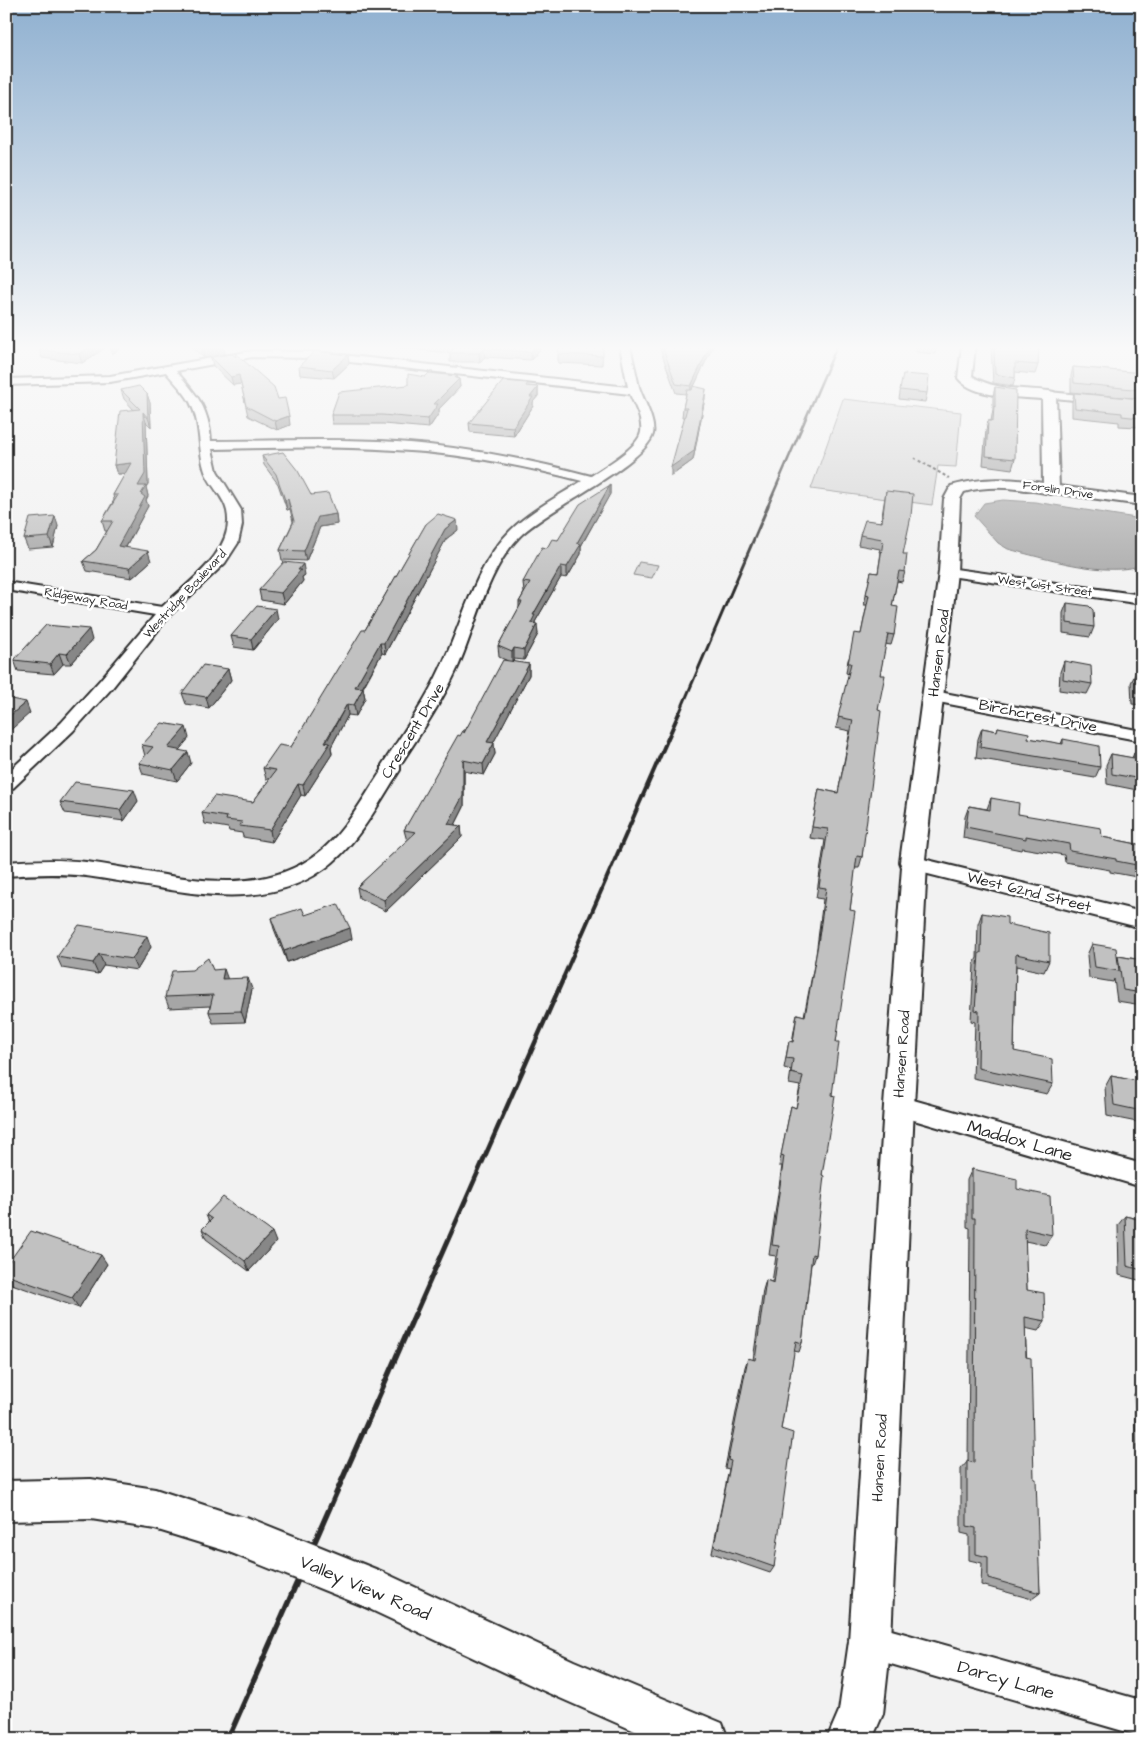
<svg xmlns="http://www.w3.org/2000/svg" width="1148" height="1745" viewBox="0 0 1148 1745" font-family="'Architects Daughter',sans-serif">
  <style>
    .green { fill: #d5d5d5; stroke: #808080 }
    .water { fill: #ababab; stroke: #787878 }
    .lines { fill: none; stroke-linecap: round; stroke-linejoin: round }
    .minor-casing { stroke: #2b2b2b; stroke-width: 4 }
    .tertiary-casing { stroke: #2b2b2b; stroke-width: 4 }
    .path { stroke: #2b2b2b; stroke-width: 2; stroke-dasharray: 3 2.5; stroke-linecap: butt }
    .minor { fill: #fff; fill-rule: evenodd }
    .tertiary { fill: #fff; fill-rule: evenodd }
    .rail-far4 { stroke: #2b2b2b; stroke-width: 2.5 }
    .rail-far3 { stroke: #2b2b2b; stroke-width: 3 }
    .rail-far2 { stroke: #2b2b2b; stroke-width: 4 }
    .rail-far1 { stroke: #2b2b2b; stroke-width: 4.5 }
    .rail { stroke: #2b2b2b; stroke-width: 5.5 }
    .tertiary-bridge-casing { stroke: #2b2b2b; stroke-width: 43; stroke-linecap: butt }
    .tertiary-bridge { stroke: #fff; stroke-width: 39 }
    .wall { fill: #a6a6a6; stroke: #2b2b2b }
    .shaded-wall { fill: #878787; stroke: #2b2b2b }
    .building { fill: #c1c1c1; stroke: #2b2b2b }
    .labels { text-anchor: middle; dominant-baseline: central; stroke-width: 5; stroke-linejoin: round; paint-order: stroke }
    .far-street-label { font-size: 12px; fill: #2b2b2b; stroke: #fff }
    .street-label { font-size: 15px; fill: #2b2b2b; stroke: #fff }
    .near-street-label { font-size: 18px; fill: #2b2b2b; stroke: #fff }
  </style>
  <rect width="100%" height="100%" fill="#f2f2f2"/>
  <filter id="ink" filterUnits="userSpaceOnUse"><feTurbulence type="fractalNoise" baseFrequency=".02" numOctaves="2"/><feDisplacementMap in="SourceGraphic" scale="10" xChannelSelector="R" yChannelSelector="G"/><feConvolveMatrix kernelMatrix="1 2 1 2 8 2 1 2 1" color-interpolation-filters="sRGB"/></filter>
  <g filter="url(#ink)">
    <g class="green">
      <path d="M 843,399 L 961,412 L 956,467 L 938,466 L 932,505 L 811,489 Z"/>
      <path d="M 639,562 L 658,565 L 652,578 L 633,575 Z"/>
    </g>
    <path class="water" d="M 1003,500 L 1035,502 L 1142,519 L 1142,565 C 1107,578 1043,558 1008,549 L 998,543 L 974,516 L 984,503 Z"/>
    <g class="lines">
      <g class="minor-casing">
        <g id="minor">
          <path d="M 620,346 L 630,346 C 633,360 636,373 639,387 C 643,399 656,422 653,434 C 645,464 545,510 519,537 C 486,572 477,624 458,667 C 442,702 421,733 400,765 L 400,770 C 380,801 361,838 333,862 C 264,921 165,886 86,876 C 60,873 33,874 6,876 L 6,862 C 33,860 59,859 86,862 C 161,871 251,904 317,854 C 345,833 363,798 382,770 L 382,765 C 403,733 425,702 441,667 C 463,622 474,567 510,531 C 531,510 558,497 582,481 C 521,465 458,453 395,450 C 334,446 273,448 212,449 L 217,471 L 241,510 L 242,525 L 238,543 L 225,563 L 170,615 L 112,688 L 73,731 L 13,788 L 6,790 L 6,774 L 61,723 L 100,680 L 155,615 L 6,590 L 6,582 L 162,607 C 187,583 236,551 227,511 C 224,496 208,484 204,468 C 198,446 201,423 190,402 C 184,391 174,382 166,372 L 110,382 L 6,385 L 6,379 L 110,376 L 252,351 L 315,352 L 628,387 ZM 252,357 L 315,358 L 630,394 C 634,405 643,419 641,432 C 639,447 604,467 591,476 C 527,459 463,447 397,442 C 335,438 273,441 211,441 C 209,408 197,395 176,371 Z"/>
          <path d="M 1049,392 L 1142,401 L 1142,407 L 1045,397 L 1043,395 L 1045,393 Z"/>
          <path d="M 1051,485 L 1142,497 L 1142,505 L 1046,492 L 1044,489 L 1046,486 Z"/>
          <path d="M 948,568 L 1142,595 L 1142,604 L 943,575 L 941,572 L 943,569 Z"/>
          <path d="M 934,691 L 1142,731 L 1142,741 L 928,700 L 926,696 L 928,692 Z"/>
          <path d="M 915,857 L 1142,912 L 1142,928 L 908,869 L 905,864 L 908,859 Z"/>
          <path d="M 899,1096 L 1142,1164 L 1142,1187 L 890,1113 L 887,1106 L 890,1099 Z"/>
          <path d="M 870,1624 L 1137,1699 L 1142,1698 L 1142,1734 L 1137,1735 L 870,1658 L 858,1653 L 853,1641 L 858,1629 Z"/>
        </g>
      </g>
      <g class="tertiary-casing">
        <g id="tertiary">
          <path d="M 6,346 L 21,346 L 11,357 L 6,358 Z"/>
          <path d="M 962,346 L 975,346 L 972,376 C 995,391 1023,388 1049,391 L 1054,392 L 1056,395 L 1059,489 L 1057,492 L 1051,494 C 1022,489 992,484 964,492 L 960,499 L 957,572 L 925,859 L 927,864 L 914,1106 L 891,1641 L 883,1714 L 872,1739 L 827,1739 L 839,1711 L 849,1641 L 884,1106 L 902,867 L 900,862 L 939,572 L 944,499 L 951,486 C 982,477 1011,478 1043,483 L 1042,399 C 1019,397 973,398 958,378 Z"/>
          <path d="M 91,1479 L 155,1489 L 253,1521 L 259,1535 L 253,1549 L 239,1555 L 155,1529 L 91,1519 L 6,1521 L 6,1481 Z"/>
          <path d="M 378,1570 L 574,1661 L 722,1723 L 728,1739 L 653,1739 L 544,1691 L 363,1606 L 357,1591 L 363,1576 Z"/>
        </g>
      </g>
      <path class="path" d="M 914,458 L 949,478"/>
      <use href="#minor" class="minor"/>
      <use href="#tertiary" class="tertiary"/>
      <path class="rail-far4" d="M 767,508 L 837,346"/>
      <path class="rail-far3" d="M 679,714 L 768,506"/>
      <path class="rail-far2" d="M 563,978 L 679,713"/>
      <path class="rail-far1" d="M 415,1315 L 564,977"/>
      <path class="rail" d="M 228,1739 L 415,1314"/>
      <g class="tertiary-bridge-casing">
        <path id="tertiary-bridge" d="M 239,1535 L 378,1591"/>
      </g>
      <use href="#tertiary-bridge" class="tertiary-bridge"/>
    </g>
    <g class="wall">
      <path d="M 44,346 L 108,346 L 82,363 L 42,358 L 39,350 Z"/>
      <path d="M 191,346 L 223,346 L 225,354 L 204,358 Z"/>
      <path d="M 381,346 L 543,346 L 531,360 L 485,357 L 480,362 L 450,362 L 450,353 Z"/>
      <path d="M 603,346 L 602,365 L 558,363 L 558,354 Z"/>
      <path d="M 659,346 L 713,346 L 694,386 L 705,398 L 693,460 L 671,476 L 685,417 L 682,417 L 683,408 L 686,394 L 676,393 Z"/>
      <path d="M 916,346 L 937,346 L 935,354 L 916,352 Z"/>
      <path d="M 991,346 L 1039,346 L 1038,365 L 1035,374 L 1015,372 L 1015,378 L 1013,386 L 993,383 Z"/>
      <path d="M 348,355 L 349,364 L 334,378 L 300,375 L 299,366 Z"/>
      <path d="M 211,357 L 278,399 L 290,425 L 277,430 L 248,416 L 241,384 L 233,385 L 213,366 Z"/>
      <path d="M 1073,367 L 1142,373 L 1142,399 L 1071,392 L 1071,376 Z"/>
      <path d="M 903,374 L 927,393 L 925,402 L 899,399 Z"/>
      <path d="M 457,376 L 458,378 L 459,379 L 460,387 L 439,409 L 439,413 L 429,428 L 383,424 L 332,424 L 331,415 L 408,385 L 425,377 Z"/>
      <path d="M 528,386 L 538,387 L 538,396 L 533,402 L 533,406 L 514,436 L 470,432 L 469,423 Z"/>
      <path d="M 995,387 L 1015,459 L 1012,469 L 983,465 L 986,430 L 988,421 L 991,421 L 993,409 L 993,396 Z"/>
      <path d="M 121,390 L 147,394 L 150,403 L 151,427 L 146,422 L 148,484 L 146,487 L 148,496 L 146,500 L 148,506 L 126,547 L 151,561 L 132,578 L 87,571 L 83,561 L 96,550 L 107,531 L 105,531 L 102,521 L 114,500 L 113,495 L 125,474 L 117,474 L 114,465 L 134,410 L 124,399 Z"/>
      <path d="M 1074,393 L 1142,399 L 1142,425 L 1138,425 L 1137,427 L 1119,426 L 1119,422 L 1072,417 L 1072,402 Z"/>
      <path d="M 262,456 L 336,514 L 337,524 L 320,527 L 306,561 L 282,560 L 280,550 L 293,522 L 290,509 L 287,510 L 278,484 L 264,465 Z"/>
      <path d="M 610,485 L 610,494 L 581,546 L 581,554 L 567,578 L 561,577 L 535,622 L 538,634 L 524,660 L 514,659 L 513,662 L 529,664 L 529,675 L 493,743 L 495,754 L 484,775 L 464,771 L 464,807 L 455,825 L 461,826 L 462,837 L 386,911 L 359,898 L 357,887 L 407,841 L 404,830 L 508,661 L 499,657 L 498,646 L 519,608 L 519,602 L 524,593 L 523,582 L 547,548 L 558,540 Z"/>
      <path d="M 886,491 L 903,554 L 905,572 L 902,582 L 897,581 L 892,606 L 894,635 L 891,645 L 885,644 L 880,675 L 878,710 L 862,857 L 859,868 L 855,868 L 850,910 L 822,1175 L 815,1255 L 812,1264 L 811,1264 L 802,1343 L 799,1352 L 794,1351 L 781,1429 L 774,1567 L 770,1573 L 712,1553 L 729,1469 L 725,1468 L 745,1367 L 748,1358 L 753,1360 L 763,1290 L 766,1280 L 772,1282 L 776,1256 L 769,1255 L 782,1166 L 779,1166 L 791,1106 L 796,1108 L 800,1086 L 789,1084 L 791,1070 L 784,1068 L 789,1041 L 792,1042 L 797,1014 L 804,1016 L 816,955 L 823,899 L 816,898 L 825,840 L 810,838 L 819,789 L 838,793 L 850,731 L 836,728 L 849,674 L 846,673 L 848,660 L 861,634 L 867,605 L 864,605 L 871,572 L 878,573 L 881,552 L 879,552 L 880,549 L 858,545 L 860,535 L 881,522 Z"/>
      <path d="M 426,524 L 458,530 L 446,539 L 385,654 L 382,653 L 363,688 L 365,698 L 356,716 L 348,715 L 331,747 L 332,754 L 305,796 L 301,795 L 272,842 L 243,837 L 242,833 L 229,831 L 228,828 L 205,824 L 202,813 L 253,802 L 270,779 L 266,779 L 263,768 L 291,747 L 365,630 Z"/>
      <path d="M 58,526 L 53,547 L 28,549 L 24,539 Z"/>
      <path d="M 305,575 L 302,577 L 303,581 L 284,604 L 261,600 L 259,590 Z"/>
      <path d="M 1067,603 L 1094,627 L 1090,637 L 1063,633 L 1063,613 Z"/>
      <path d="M 278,619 L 253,650 L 234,647 L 231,636 Z"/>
      <path d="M 92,640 L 71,664 L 63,664 L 54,674 L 18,671 L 14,660 Z"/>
      <path d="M 1064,661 L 1092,684 L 1087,694 L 1059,690 L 1060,672 Z"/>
      <path d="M 228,669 L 231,680 L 209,708 L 186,704 L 182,693 Z"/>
      <path d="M 1136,672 L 1142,673 L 1142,705 L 1132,704 L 1131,683 Z"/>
      <path d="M 998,727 L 1028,738 L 1061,744 L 1063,739 L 1100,767 L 1095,778 L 976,758 L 978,739 L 982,728 L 997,731 Z"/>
      <path d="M 189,738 L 179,750 L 191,763 L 177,781 L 143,774 L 139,763 L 145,756 L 142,745 Z"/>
      <path d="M 1134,753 L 1142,755 L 1142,791 L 1107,784 L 1106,765 L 1111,754 L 1132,758 Z"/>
      <path d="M 991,798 L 1018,814 L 1102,837 L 1142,845 L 1142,878 L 1110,872 L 1110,870 L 1065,862 L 1064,855 L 1022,848 L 1021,850 L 963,838 L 965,817 L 969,806 L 987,809 Z"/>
      <path d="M 138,801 L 124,821 L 65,813 L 60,802 Z"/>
      <path d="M 982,913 L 1007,924 L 1049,961 L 1044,972 L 1016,966 L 1014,1051 L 1053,1084 L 1047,1094 L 973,1078 L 975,1022 L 971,1021 L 974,964 L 977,958 L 978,924 Z"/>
      <path d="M 305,915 L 352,939 L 287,962 L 274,929 L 271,918 Z"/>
      <path d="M 1092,944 L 1117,959 L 1118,956 L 1142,960 L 1142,1005 L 1117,1001 L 1114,979 L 1113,982 L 1089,978 L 1087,955 Z"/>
      <path d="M 151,947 L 137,970 L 104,965 L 98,974 L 62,968 L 57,957 Z"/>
      <path d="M 213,970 L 227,979 L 252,989 L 245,1022 L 213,1023 L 209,1012 L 210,1006 L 169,1008 L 165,997 Z"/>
      <path d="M 1111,1076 L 1142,1082 L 1142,1123 L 1107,1116 L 1105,1087 Z"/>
      <path d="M 972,1169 L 1017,1189 L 1052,1235 L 1045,1245 L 1025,1241 L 1027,1290 L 1045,1321 L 1038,1331 L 1025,1328 L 1040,1593 L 1032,1599 L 981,1585 L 982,1563 L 969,1560 L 969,1535 L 961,1533 L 961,1469 L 968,1461 L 970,1228 L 967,1227 L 967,1180 Z"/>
      <path d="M 206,1215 L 276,1242 L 249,1271 L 206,1239 L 202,1229 L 209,1222 Z"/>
      <path d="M 1125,1216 L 1142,1220 L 1142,1281 L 1119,1275 L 1118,1225 Z"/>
      <path d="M 107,1264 L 79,1308 L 9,1283 L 6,1279 L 6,1266 Z"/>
      <path d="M 1142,1386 L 1142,1468 L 1137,1467 L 1134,1394 Z"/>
    </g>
    <g class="shaded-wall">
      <path d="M 92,346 L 108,346 L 82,363 L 79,354 Z"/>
      <path d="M 109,346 L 124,346 L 112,354 Z"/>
      <path d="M 223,346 L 225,354 L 204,358 L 202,349 Z"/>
      <path d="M 536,346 L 543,346 L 531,360 L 531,352 Z"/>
      <path d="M 710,346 L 713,346 L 690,395 L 691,386 Z"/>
      <path d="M 484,349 L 485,357 L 480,362 L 479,353 Z"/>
      <path d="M 348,355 L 349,364 L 334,378 L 332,370 Z"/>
      <path d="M 239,375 L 241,384 L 233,385 L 231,377 Z"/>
      <path d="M 457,376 L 458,380 L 459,379 L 460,387 L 439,409 L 439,413 L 429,428 L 428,419 L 434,404 Z"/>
      <path d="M 538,387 L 538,396 L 533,402 L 533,406 L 514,436 L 513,427 L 530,397 Z"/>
      <path d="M 706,389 L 705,398 L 693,460 L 671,476 L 671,467 Z"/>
      <path d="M 147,394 L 150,403 L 151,427 L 148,418 Z"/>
      <path d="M 143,412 L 146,422 L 148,484 L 146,487 L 148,496 L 146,500 L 148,506 L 121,556 L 118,546 L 138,486 Z"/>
      <path d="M 289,416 L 290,425 L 277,430 L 275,421 Z"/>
      <path d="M 8,434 L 11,444 L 6,451 L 6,436 Z"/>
      <path d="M 131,463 L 134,473 L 117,474 L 114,465 Z"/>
      <path d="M 610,485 L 610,494 L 581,546 L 581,554 L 567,578 L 567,567 L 577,543 Z"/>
      <path d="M 288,499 L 290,509 L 287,510 L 285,500 Z"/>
      <path d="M 336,514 L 337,524 L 320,527 L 306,561 L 304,551 L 318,517 Z"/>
      <path d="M 55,516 L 58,526 L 53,547 L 49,537 Z"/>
      <path d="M 457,520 L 458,530 L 446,539 L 385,654 L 384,643 L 445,529 Z"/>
      <path d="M 148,551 L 151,561 L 132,578 L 129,568 Z"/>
      <path d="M 303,564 L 305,575 L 302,577 L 303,581 L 284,604 L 281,593 Z"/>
      <path d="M 561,566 L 561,577 L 535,622 L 535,626 L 531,623 L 533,615 Z"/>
      <path d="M 276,609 L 278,619 L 253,650 L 251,639 Z"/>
      <path d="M 537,624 L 538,634 L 524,660 L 524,650 Z"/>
      <path d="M 89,629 L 92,640 L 71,664 L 67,654 Z"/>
      <path d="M 380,643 L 382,653 L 357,697 L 355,687 Z"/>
      <path d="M 514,648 L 514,659 L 512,663 L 512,652 Z"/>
      <path d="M 59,653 L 63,664 L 54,674 L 50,664 Z"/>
      <path d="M 529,664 L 529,675 L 488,753 L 487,742 Z"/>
      <path d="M 228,669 L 231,680 L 209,708 L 206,697 Z"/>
      <path d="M 363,688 L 365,698 L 356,716 L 354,705 Z"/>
      <path d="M 26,702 L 30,713 L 6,734 L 6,719 Z"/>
      <path d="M 347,704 L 348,715 L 331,747 L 332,754 L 305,796 L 303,785 Z"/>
      <path d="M 186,727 L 189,738 L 172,759 L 168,748 Z"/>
      <path d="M 494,743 L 495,754 L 484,775 L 483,764 Z"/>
      <path d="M 188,752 L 191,763 L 177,781 L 173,770 Z"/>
      <path d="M 463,760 L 464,771 L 464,807 L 450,835 L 448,824 Z"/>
      <path d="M 298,784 L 301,795 L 272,842 L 270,830 Z"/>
      <path d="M 134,790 L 138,801 L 124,821 L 120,810 Z"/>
      <path d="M 461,826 L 462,837 L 386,911 L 384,900 Z"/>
      <path d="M 350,928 L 352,939 L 287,962 L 284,951 Z"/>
      <path d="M 147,936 L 151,947 L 137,970 L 132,959 Z"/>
      <path d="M 99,954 L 104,965 L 98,974 L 93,963 Z"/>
      <path d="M 224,969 L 228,980 L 222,979 Z"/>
      <path d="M 248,978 L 252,989 L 245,1022 L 241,1011 Z"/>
      <path d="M 272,1232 L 276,1242 L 249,1271 L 245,1261 Z"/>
      <path d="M 101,1255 L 107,1264 L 79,1308 L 72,1298 Z"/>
    </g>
    <g class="building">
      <path d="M 44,346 L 92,346 L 79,354 L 39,350 Z"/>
      <path d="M 198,346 L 222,346 L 202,349 Z"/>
      <path d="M 455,346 L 536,346 L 531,352 L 484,349 L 479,353 L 450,353 L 457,346 Z"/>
      <path d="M 559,346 L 603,346 L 603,356 L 558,354 Z"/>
      <path d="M 662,346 L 710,346 L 691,386 L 676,384 Z"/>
      <path d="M 994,346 L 1039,346 L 1038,365 L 1015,363 L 1015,378 L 995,374 Z"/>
      <path d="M 315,351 L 348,355 L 332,370 L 299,366 Z"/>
      <path d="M 235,353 L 274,387 L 278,399 L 285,398 L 289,416 L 275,421 L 246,406 L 239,375 L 231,377 L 211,357 L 232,354 L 236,357 Z"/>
      <path d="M 1073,367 L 1142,373 L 1142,390 L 1074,383 Z"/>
      <path d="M 429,373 L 457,376 L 455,378 L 459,379 L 434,404 L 438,404 L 428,419 L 382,415 L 331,415 L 339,392 L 408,385 L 408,374 L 425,377 Z"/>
      <path d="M 903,374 L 929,376 L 927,393 L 900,390 Z"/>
      <path d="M 503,381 L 528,383 L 526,386 L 538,387 L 530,397 L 533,397 L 513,427 L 469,423 Z"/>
      <path d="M 139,386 L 147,394 L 148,418 L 143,412 L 145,474 L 138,486 L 146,486 L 141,494 L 145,497 L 118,546 L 148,551 L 129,568 L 83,561 L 96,550 L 113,521 L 102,521 L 118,495 L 113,495 L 131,463 L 114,465 L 120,411 L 140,409 L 121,390 Z"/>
      <path d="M 693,386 L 706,389 L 694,451 L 671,467 L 687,408 L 683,408 L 687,390 L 692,390 Z"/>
      <path d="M 995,387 L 1016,390 L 1015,459 L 986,456 L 988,421 L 993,421 L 994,406 L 995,407 Z"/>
      <path d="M 1074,393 L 1142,399 L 1142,416 L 1140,415 L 1140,418 L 1122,416 L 1122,413 L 1075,408 Z"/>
      <path d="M 283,452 L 298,471 L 311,495 L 328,493 L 336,514 L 318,517 L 304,551 L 280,550 L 294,521 L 288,499 L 285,500 L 276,474 L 262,456 Z"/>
      <path d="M 610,485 L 577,543 L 581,544 L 567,567 L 561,566 L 533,615 L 535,615 L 531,623 L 537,624 L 524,650 L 514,648 L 512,652 L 498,646 L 522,602 L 519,602 L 530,583 L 523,582 L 542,547 L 547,548 L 552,539 L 558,540 L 580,504 Z"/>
      <path d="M 886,491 L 913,494 L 911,516 L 903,554 L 907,554 L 905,572 L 899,571 L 892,606 L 898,607 L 894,635 L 888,634 L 880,675 L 885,675 L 878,710 L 881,711 L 862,857 L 857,856 L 850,910 L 855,911 L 836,1042 L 839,1042 L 832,1095 L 835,1096 L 822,1175 L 824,1176 L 815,1255 L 812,1254 L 802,1343 L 796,1341 L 781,1429 L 793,1433 L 774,1567 L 714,1546 L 731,1461 L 728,1460 L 748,1358 L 755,1360 L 766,1280 L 774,1283 L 779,1246 L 772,1245 L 784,1156 L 781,1155 L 791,1106 L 796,1108 L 803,1076 L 791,1073 L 793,1059 L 786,1058 L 789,1041 L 793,1042 L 797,1014 L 805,1016 L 818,944 L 826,888 L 819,887 L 828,829 L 812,827 L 819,789 L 838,793 L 853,720 L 838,717 L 851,663 L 848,663 L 851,649 L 854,633 L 861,634 L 869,595 L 866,594 L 871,572 L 878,573 L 883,542 L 881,541 L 882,539 L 860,535 L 865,520 L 882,522 Z"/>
      <path d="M 438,514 L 457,520 L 445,529 L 384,643 L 380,643 L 355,687 L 363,688 L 354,705 L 347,704 L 325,742 L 330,743 L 303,785 L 298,784 L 270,830 L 240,826 L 242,822 L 226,820 L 227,817 L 202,813 L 214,796 L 253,802 L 276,770 L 263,768 L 279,745 L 291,747 L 362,630 L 365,630 L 426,524 Z"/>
      <path d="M 55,516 L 49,537 L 24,539 L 30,518 Z"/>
      <path d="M 284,562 L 303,564 L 298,570 L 301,570 L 281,593 L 259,590 Z"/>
      <path d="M 1067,603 L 1089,606 L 1093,610 L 1094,627 L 1067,623 Z"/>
      <path d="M 257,606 L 276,609 L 251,639 L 231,636 Z"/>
      <path d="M 46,625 L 89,629 L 67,654 L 59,653 L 50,664 L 14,660 Z"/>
      <path d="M 503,660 L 529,664 L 487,742 L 494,743 L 483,764 L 463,760 L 463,796 L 448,824 L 461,826 L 384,900 L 357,887 L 416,832 L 404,830 L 458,735 L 460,736 L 464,729 L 464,733 Z"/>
      <path d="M 1064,661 L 1091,666 L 1092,684 L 1063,679 Z"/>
      <path d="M 203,665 L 228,669 L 206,697 L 182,693 Z"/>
      <path d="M 1136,672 L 1142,673 L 1142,694 L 1137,693 Z"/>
      <path d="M 6,698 L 26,702 L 6,719 Z"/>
      <path d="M 162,723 L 186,727 L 168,748 L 188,752 L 173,770 L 139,763 L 153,747 L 142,745 Z"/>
      <path d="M 998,727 L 1029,733 L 1028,738 L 1063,744 L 1063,739 L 1099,746 L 1100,767 L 980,747 L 982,728 L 997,731 Z"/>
      <path d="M 1134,753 L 1142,755 L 1142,779 L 1112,774 L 1111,754 L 1134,758 Z"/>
      <path d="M 75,782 L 134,790 L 120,810 L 60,802 Z"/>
      <path d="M 991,798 L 1019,803 L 1018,814 L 1101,828 L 1102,837 L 1142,845 L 1142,866 L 1116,861 L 1116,859 L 1070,851 L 1069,844 L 1026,836 L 1026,839 L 966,827 L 969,806 L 990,810 Z"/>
      <path d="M 338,904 L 350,928 L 284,951 L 271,918 L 302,908 L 305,915 Z"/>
      <path d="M 982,913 L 1007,917 L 1007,924 L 1049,933 L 1049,961 L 1016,954 L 1014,1051 L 1052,1059 L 1053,1084 L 978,1068 L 979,1011 L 975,1010 L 979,953 L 981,953 Z"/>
      <path d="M 79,925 L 147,936 L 132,959 L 99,954 L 93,963 L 57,957 Z"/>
      <path d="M 1092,944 L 1116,948 L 1119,971 L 1095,967 Z"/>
      <path d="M 1118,956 L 1142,960 L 1142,993 L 1123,990 Z"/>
      <path d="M 208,958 L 213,970 L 224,969 L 222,979 L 248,978 L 241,1011 L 209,1012 L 213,995 L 165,997 L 172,971 L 192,970 Z"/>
      <path d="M 1111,1076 L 1142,1082 L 1142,1111 L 1114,1105 Z"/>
      <path d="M 972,1169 L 1017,1179 L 1017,1189 L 1050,1196 L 1052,1235 L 1025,1229 L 1027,1290 L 1044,1293 L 1045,1321 L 1025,1317 L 1026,1357 L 1031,1358 L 1034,1479 L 1036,1479 L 1040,1593 L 988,1578 L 988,1557 L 976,1554 L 976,1528 L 967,1526 L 967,1461 L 974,1463 L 975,1218 L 972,1218 Z"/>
      <path d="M 223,1197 L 272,1232 L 245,1261 L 202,1229 L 212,1219 L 206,1215 Z"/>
      <path d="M 1125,1216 L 1142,1220 L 1142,1270 L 1127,1266 Z"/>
      <path d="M 31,1231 L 101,1255 L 72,1298 L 6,1275 L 6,1266 Z"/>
    </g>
  </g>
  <linearGradient id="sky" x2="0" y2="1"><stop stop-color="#8fb0d0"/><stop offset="0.59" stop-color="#f9f9f9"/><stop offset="1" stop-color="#f9f9f9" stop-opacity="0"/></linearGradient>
  <rect width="1148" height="590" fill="url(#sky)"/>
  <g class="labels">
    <g class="far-street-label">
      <text transform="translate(1058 490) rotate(8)">Forslin Drive</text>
      <text transform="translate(1045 586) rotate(8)">West 61st Street</text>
      <text transform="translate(185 594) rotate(-47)">Westridge Boulevard</text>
      <text transform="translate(86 599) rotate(10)">Ridgeway Road</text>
    </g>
    <g class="street-label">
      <text transform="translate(939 653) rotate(-83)">Hansen Road</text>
      <text transform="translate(1038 716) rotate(11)">Birchcrest Drive</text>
      <text transform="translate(413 731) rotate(-59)">Crescent Drive</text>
      <text transform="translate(1029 892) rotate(14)">West 62nd Street</text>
      <text transform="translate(902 1054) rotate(-86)">Hansen Road</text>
      <text transform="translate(880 1458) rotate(-87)">Hansen Road</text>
    </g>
    <g class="near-street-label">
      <text transform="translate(1020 1141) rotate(16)">Maddox Lane</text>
      <text transform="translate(365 1588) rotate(23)">Valley View Road</text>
      <text transform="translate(1006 1680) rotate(16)">Darcy Lane</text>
    </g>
  </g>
  <rect width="1148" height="1745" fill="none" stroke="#fff" stroke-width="25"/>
  <rect x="12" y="12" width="1123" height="1720" fill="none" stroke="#2b2b2b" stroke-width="2" filter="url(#ink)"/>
</svg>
